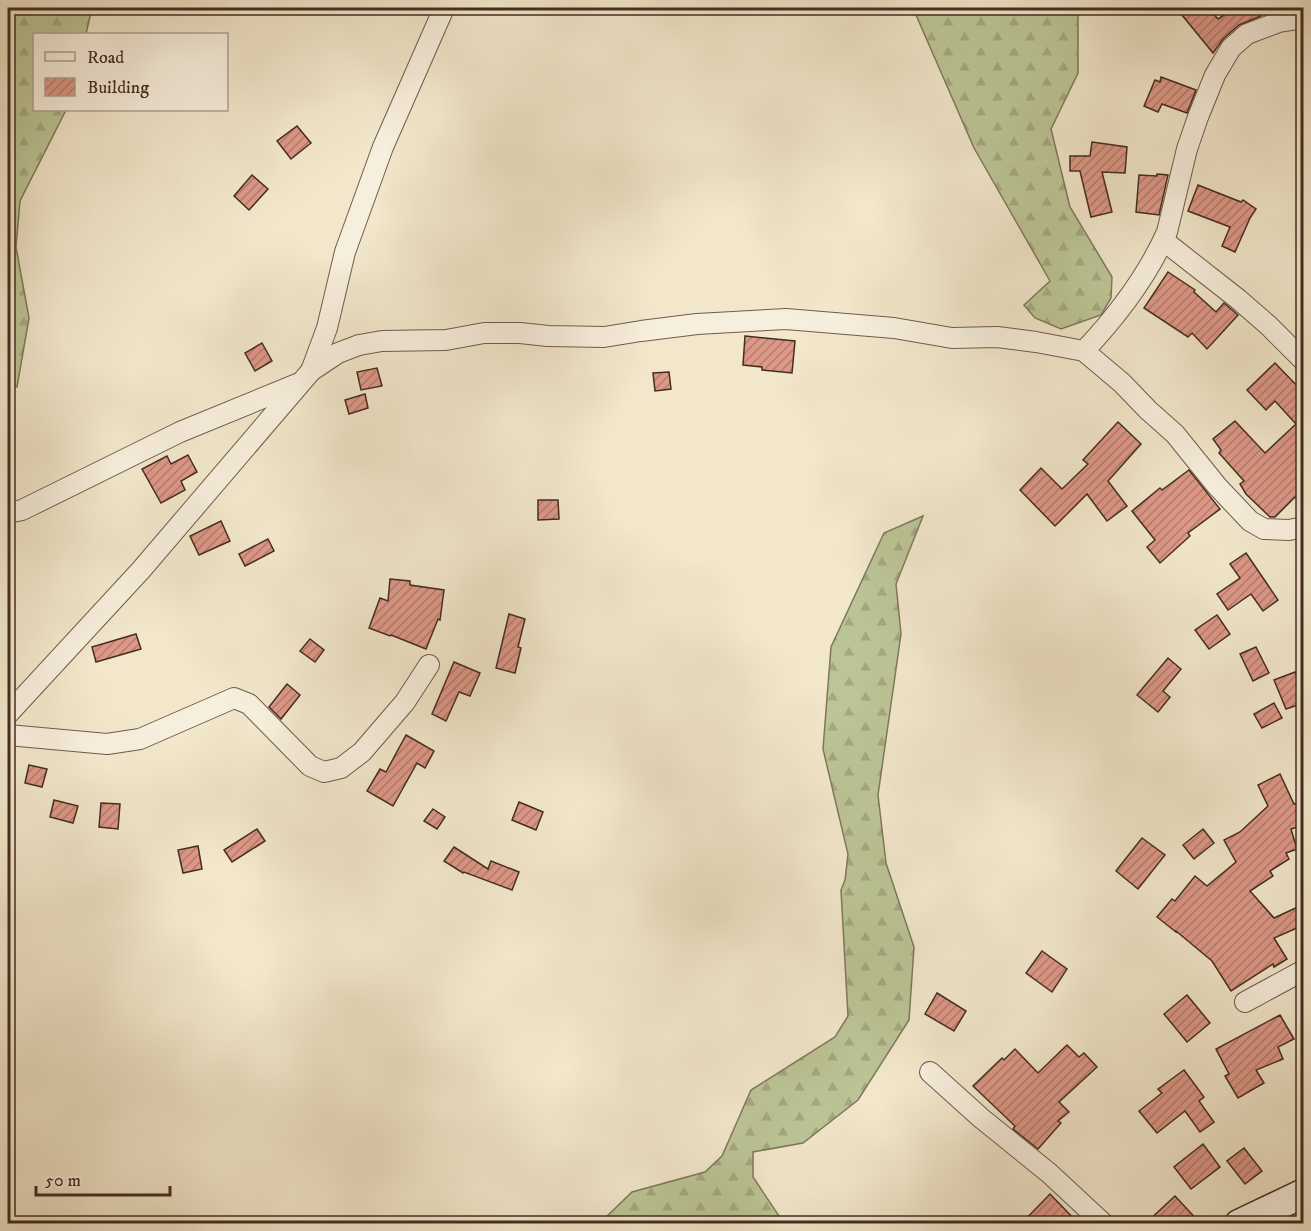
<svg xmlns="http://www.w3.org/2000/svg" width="1311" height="1231" viewBox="0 0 1311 1231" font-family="'IM FELL DW Pica',serif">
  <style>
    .forest { fill: url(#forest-firs); stroke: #80785c; stroke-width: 1.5 }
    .building { fill: url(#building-hatch); stroke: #452c21; stroke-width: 1.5 }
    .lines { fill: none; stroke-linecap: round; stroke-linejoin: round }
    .street-casing { stroke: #705b4c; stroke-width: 22 }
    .secondary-casing { stroke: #452c21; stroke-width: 31 }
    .street { stroke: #f7efdd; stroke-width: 20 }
    .secondary { stroke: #f7efdd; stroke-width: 28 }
  </style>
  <defs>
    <pattern id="forest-firs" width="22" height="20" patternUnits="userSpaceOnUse" patternTransform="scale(1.5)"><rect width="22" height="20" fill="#bcc596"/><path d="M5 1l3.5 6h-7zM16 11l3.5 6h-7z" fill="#a3a981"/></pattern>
    <pattern id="building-hatch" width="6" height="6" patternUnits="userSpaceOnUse" patternTransform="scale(1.5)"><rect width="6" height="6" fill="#dd9887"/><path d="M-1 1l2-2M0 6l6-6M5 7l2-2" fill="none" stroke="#b57c6e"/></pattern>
  </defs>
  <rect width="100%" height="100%" fill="#f2e7cb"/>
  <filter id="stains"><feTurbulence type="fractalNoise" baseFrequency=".00333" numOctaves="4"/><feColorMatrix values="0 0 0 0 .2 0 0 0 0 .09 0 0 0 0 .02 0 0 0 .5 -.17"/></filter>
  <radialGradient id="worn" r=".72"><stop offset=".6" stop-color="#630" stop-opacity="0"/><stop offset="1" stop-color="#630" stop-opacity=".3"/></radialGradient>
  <g class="forest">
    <path d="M 8,8 L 92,8 L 86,34 L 34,34 L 34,110 L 66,110 L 20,201 L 16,247 L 29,318 L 17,387 L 8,386 Z"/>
    <path d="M 913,8 L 1078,8 L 1078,73 L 1051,129 L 1070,207 L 1112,277 L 1111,298 L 1101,315 L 1061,329 L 1035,318 L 1024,305 L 1050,281 L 974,148 Z"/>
    <path d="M 923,516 L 896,584 L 901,634 L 878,795 L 886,863 L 914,947 L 909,1020 L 858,1100 L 803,1143 L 753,1152 L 753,1177 L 779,1216 L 780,1223 L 600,1223 L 632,1192 L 705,1172 L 722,1156 L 751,1090 L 835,1037 L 848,1016 L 841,890 L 845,880 L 848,854 L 823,749 L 831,647 L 884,533 Z"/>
  </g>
  <g class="building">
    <path d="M 1191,8 L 1208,8 L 1218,19 L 1235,8 L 1255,8 L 1261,16 L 1239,25 L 1223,39 L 1213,53 L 1182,15 Z"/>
    <path d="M 1161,77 L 1196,90 L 1187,113 L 1162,104 L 1158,112 L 1144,106 L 1155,80 L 1160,82 Z"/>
    <path d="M 297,126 L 311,143 L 291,159 L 277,141 Z"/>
    <path d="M 1092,142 L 1127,147 L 1125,173 L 1102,172 L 1112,212 L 1091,217 L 1080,171 L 1070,171 L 1070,156 L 1090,156 Z"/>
    <path d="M 1157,174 L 1168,175 L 1159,215 L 1136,212 L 1139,175 L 1157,176 Z"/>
    <path d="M 252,175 L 268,189 L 249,210 L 234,196 Z"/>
    <path d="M 1198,185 L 1241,202 L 1243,200 L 1256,209 L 1250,218 L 1235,252 L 1222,246 L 1230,227 L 1188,211 Z"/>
    <path d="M 1168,272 L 1195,290 L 1194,292 L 1216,312 L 1224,303 L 1238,315 L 1207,349 L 1192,333 L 1188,337 L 1144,308 Z"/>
    <path d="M 745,336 L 795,341 L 792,373 L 762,370 L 762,367 L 743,365 Z"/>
    <path d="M 262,343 L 272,361 L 255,371 L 245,353 Z"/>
    <path d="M 1275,363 L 1304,393 L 1304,506 L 1295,497 L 1275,517 L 1270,517 L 1246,494 L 1240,484 L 1244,481 L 1219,453 L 1221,450 L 1213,439 L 1235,421 L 1265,453 L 1296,424 L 1275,401 L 1266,410 L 1247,390 Z"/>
    <path d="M 377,368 L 382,386 L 361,390 L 357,372 Z"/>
    <path d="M 669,372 L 671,389 L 655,391 L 653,373 Z"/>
    <path d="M 365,394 L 368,408 L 349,414 L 345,400 Z"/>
    <path d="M 1118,422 L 1141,444 L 1108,481 L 1127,506 L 1107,521 L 1087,494 L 1055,526 L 1020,490 L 1041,468 L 1062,489 L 1088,464 L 1083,460 Z"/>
    <path d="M 188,455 L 197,472 L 181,481 L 185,490 L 161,503 L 142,469 L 167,456 L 171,464 Z"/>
    <path d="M 1189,470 L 1220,509 L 1188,533 L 1190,536 L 1160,563 L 1147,547 L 1155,540 L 1132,511 L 1160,488 L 1162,490 Z"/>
    <path d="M 538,500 L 558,500 L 559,519 L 538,520 Z"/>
    <path d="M 221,521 L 230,541 L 199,555 L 190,536 Z"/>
    <path d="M 268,539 L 274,551 L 245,566 L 239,554 Z"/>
    <path d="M 1246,553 L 1278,600 L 1263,611 L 1251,594 L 1228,610 L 1217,594 L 1240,578 L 1230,564 Z"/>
    <path d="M 390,579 L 410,581 L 410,585 L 444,590 L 440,620 L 438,619 L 426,649 L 391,635 L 390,636 L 369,628 L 380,598 L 388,601 Z"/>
    <path d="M 509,614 L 525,619 L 518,647 L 521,648 L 515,673 L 496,668 Z"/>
    <path d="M 1217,615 L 1230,634 L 1209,649 L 1195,630 Z"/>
    <path d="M 136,634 L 141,649 L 96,662 L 92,647 Z"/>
    <path d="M 310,639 L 324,650 L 315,662 L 300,651 Z"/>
    <path d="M 1256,647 L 1269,673 L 1253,681 L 1240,654 Z"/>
    <path d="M 1168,658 L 1181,669 L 1163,691 L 1170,697 L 1158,712 L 1137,695 Z"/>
    <path d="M 454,662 L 480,673 L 470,696 L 459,692 L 446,721 L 432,714 Z"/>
    <path d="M 1295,672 L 1304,694 L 1304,703 L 1286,709 L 1274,680 Z"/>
    <path d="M 287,684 L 300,695 L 281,719 L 269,707 Z"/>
    <path d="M 1274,703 L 1282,718 L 1262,728 L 1254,714 Z"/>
    <path d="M 406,735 L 434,751 L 425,768 L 417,763 L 393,806 L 367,791 L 380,769 L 386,772 Z"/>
    <path d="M 29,765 L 47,769 L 42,787 L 25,783 Z"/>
    <path d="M 1280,774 L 1294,804 L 1304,801 L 1304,825 L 1291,829 L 1297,849 L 1286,853 L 1289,859 L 1270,871 L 1273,876 L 1250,891 L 1274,918 L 1300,906 L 1304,913 L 1304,925 L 1274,938 L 1287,959 L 1274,967 L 1273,964 L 1231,991 L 1212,961 L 1176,931 L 1176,932 L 1157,917 L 1172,899 L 1175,901 L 1195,876 L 1207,886 L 1236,862 L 1224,840 L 1240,832 L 1268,806 L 1258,785 Z"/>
    <path d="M 54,800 L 78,806 L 73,823 L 50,817 Z"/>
    <path d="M 519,802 L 543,812 L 536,830 L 512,820 Z"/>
    <path d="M 101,803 L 120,804 L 118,829 L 99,827 Z"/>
    <path d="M 433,809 L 445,817 L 437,829 L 424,821 Z"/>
    <path d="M 257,829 L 265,841 L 232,862 L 224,850 Z"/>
    <path d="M 1203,829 L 1214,843 L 1194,859 L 1183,845 Z"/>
    <path d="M 1142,838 L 1165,855 L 1138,889 L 1116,871 Z"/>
    <path d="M 198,846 L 202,869 L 183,873 L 178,850 Z"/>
    <path d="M 454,847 L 488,869 L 491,861 L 519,872 L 512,890 L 464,872 L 463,873 L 444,861 Z"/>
    <path d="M 1042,951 L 1067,969 L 1052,992 L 1026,973 Z"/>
    <path d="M 937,993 L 966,1011 L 954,1031 L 925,1014 Z"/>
    <path d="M 1187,995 L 1210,1023 L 1187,1042 L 1164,1014 Z"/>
    <path d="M 1280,1015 L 1294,1039 L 1278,1047 L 1283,1059 L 1256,1070 L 1264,1083 L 1238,1098 L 1225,1076 L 1229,1074 L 1216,1049 Z"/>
    <path d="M 1067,1045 L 1079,1057 L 1084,1053 L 1097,1067 L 1059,1102 L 1069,1112 L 1058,1121 L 1061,1123 L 1038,1149 L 1013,1129 L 1015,1126 L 973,1086 L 1002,1058 L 1004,1060 L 1015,1049 L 1038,1073 Z"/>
    <path d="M 1184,1070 L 1204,1097 L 1199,1101 L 1214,1122 L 1200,1132 L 1185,1111 L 1157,1133 L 1139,1111 L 1162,1093 L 1158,1089 Z"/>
    <path d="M 1203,1144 L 1220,1167 L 1191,1189 L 1174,1167 Z"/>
    <path d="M 1244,1148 L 1262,1171 L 1245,1184 L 1227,1161 Z"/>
    <path d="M 1050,1194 L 1079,1224 L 1021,1224 Z"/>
    <path d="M 1175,1196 L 1201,1224 L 1145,1224 Z"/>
  </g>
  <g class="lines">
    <g class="street-casing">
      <g id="street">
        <path d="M 1164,241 L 1238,299 L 1269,326 L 1304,361"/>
        <path d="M 1084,351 C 1117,316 1147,277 1167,232 L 1187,149 L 1198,117 L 1215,75 L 1231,48 L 1247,34 L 1279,22 L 1304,18"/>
        <path d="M 311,371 L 338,353 L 359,345 L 382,341 L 446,340 L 484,333 L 520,333 L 548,336 L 604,337 L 641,331 L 697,324 L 786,319 L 894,328 L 952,338 L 997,337 L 1036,342 L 1084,351 L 1122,383 L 1148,410 L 1175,434 L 1217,486 L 1250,521 L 1264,529 L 1289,530 L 1304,527"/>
        <path d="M 8,513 L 22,510 L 180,432 L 297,384"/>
        <path d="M 8,714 L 141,570 L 311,371 L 327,328 L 345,252 L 383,147 L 444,8"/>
        <path d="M 8,735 L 107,744 L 140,739 L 234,698 L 249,704 L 310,766 L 324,772 L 341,768 L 362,752 L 405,702 L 429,665"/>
        <path d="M 1245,1002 L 1304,970"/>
        <path d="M 930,1072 L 981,1118 L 1049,1173 L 1104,1224"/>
      </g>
    </g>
    <g class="secondary-casing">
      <path id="secondary" d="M 1239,1224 L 1304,1193"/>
    </g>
    <use href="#street" class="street"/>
    <use href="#secondary" class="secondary"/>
  </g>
  <rect width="1311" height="1231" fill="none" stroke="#f2e7cb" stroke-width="30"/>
  <rect x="9" y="9" width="1293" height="1213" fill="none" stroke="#452c21" stroke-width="3"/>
  <rect x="15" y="15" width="1281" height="1201" fill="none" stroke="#452c21" stroke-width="1.5"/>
  <rect x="33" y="33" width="195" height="78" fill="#f7efdd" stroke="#b0a192" stroke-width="1.5"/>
  <rect x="45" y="52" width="30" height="9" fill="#f7efdd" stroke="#b0a192" stroke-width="1.5"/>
  <text x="87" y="63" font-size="18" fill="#452c21">Road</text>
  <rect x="45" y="78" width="30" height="18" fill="url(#building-hatch)" stroke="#b0a192" stroke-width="1.5"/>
  <text x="87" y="93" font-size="18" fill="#452c21">Building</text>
  <path d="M36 1186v9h134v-9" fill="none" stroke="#452c21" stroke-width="3"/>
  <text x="45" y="1186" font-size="18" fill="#452c21" stroke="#f7efdd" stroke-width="4.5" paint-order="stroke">50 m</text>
  <rect width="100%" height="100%" filter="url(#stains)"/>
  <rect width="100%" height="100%" fill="url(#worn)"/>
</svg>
